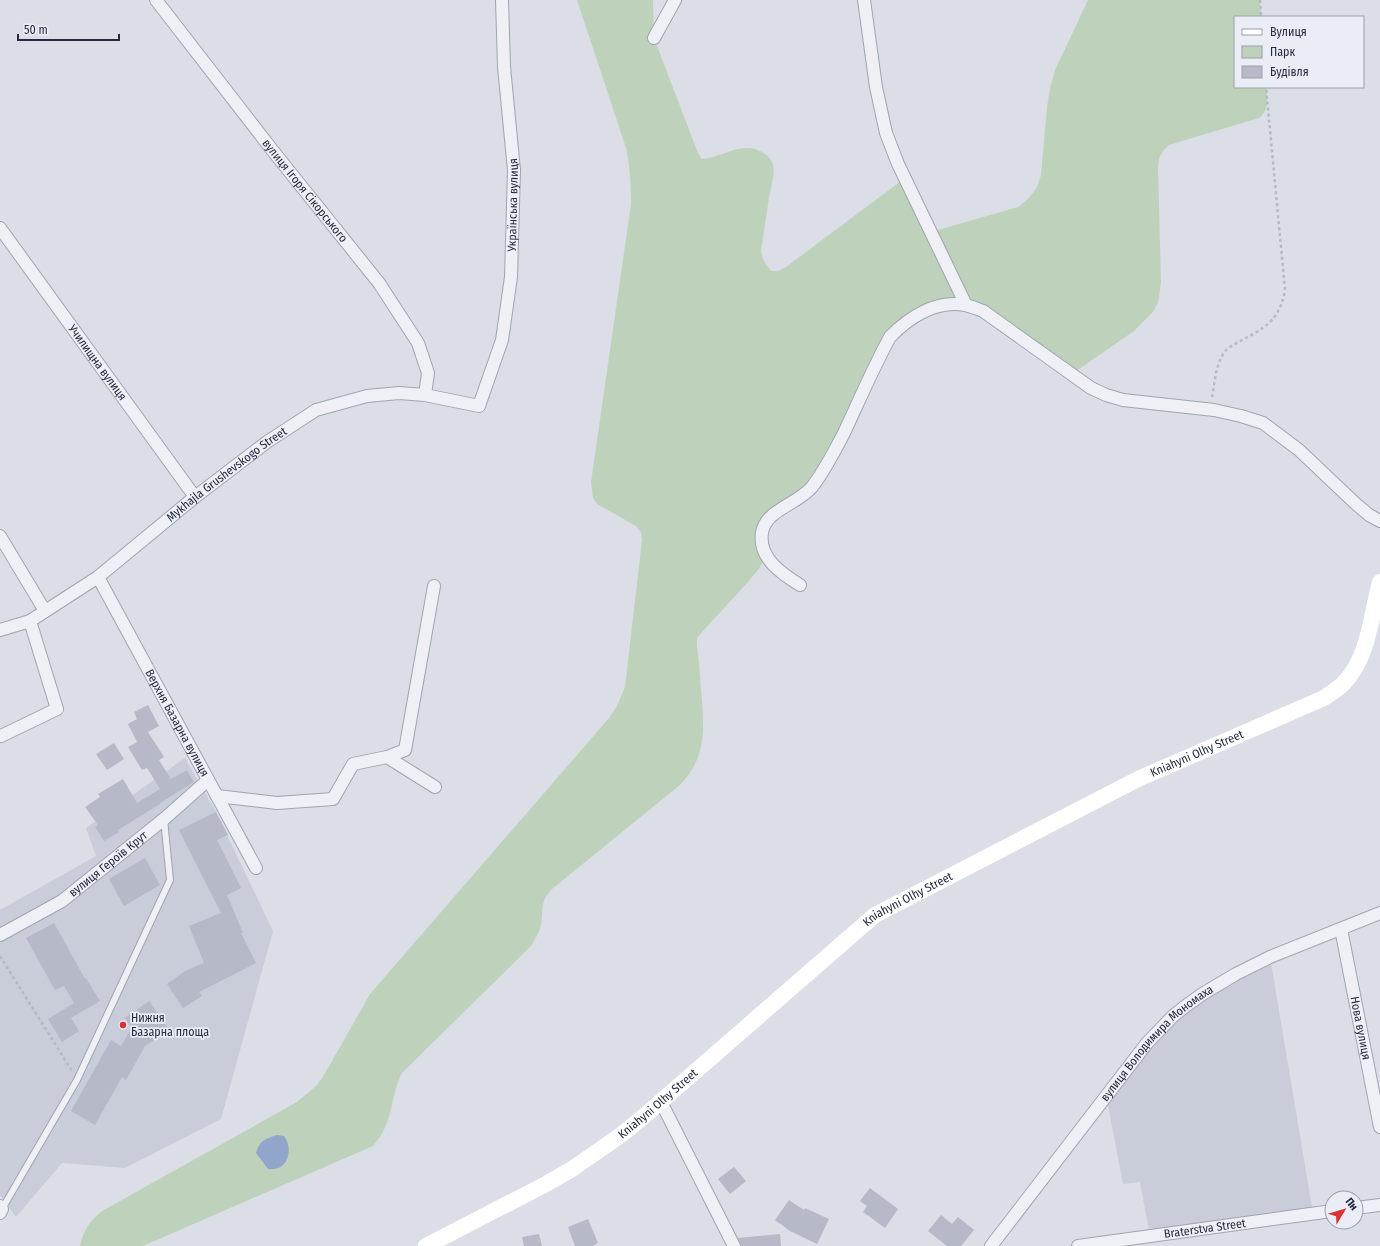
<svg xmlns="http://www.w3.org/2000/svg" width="1380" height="1246" viewBox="0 0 1380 1246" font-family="'Fira Sans Condensed',sans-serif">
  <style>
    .built { fill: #c9cdda }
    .green { fill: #bed2bb }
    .water { fill: #92a6cc }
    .building { fill: #b5b9c8 }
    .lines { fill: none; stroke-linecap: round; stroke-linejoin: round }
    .lane-casing { stroke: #a0a4b1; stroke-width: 8 }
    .street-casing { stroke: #a0a4b1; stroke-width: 14 }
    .path { stroke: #b5b9c2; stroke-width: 2.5; stroke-dasharray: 3 3; stroke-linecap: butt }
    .lane { stroke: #eef0f5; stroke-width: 6 }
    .street { stroke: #eef0f5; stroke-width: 12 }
    .secondary { stroke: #fff; stroke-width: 16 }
    .poi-dot { fill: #db3133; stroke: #eaedf5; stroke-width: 1.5 }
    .labels { text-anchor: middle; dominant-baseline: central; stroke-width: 3.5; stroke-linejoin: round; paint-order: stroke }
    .street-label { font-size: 12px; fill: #242a3f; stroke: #eaedf5 }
    .poi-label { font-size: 12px; fill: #242a3f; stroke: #eaedf5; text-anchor: start }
  </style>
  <rect width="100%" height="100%" fill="#dbdee7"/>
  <g class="built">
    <path d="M 185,758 L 216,812 L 273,931 L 221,1119 L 125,1168 L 62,1163 L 16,1217 L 0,1195 L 0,910 L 96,856 L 86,828 Z"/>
    <path d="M 1270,957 L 1313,1213 L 1150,1237 L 1140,1182 L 1123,1184 L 1106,1095 L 1173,1016 Z"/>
  </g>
  <path class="green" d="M 577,0 L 653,0 L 654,38 L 698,153 L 702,159 C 718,158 731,148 747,148 C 757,148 770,154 773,165 C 775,173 772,184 770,192 C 767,211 764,231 761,250 C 762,259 765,264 771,271 L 778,271 L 786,267 L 905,178 L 931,232 L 1018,207 L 1028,199 L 1037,187 L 1041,175 L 1047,107 L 1050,88 L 1055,70 L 1088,0 L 1260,0 L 1261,17 L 1235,17 L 1235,87 L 1266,87 C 1267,100 1270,109 1259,118 L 1169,145 C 1161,152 1159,156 1158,167 L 1161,282 L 1158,303 L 1153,312 L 1134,331 L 1072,374 L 997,320 L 953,304 L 902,325 L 827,467 L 768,519 L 767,556 L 758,570 L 747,583 L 703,631 L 697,638 L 697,646 C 699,660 700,675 701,689 C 704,726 708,756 680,785 L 552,889 C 539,903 544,909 541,925 C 539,933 535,939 531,946 L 402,1073 C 389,1099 395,1121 373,1146 L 143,1246 L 80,1246 C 83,1231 90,1220 102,1211 L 297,1102 L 317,1085 L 324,1075 L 370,994 L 609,718 L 617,706 L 625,687 L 642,540 L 641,532 L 636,526 L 597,504 L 593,498 L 591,482 L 631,204 C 631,185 630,167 626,148 Z"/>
  <path class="water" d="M 277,1135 L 284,1136 C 294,1149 288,1172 268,1169 L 256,1153 C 259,1141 266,1138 277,1135 Z"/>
  <g class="building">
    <path d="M 148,705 L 159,726 L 148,732 L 164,757 L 159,760 L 171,779 L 187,770 L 194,782 L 160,803 L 160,804 L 118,830 L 119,832 L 104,841 L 95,827 L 98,825 L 85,807 L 100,797 L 98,794 L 123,779 L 137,803 L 160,789 L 147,768 L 142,770 L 128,747 L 137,742 L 128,724 L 137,719 L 134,712 Z"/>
    <path d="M 114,743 L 124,759 L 107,770 L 96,754 Z"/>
    <path d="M 216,812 L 228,835 L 217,840 L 241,888 L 227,895 L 243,933 L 241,933 L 256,963 L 199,992 L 202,996 L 183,1008 L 167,984 L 185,971 L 204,963 L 189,926 L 221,913 L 179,830 Z"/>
    <path d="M 145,858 L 160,885 L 124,906 L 109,879 Z"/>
    <path d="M 54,923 L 85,979 L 86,978 L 100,1001 L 71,1018 L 79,1031 L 62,1042 L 48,1019 L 74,1003 L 64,986 L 55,990 L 26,938 Z"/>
    <path d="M 149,1001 L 169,1030 L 145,1046 L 126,1080 L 122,1077 L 95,1125 L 71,1111 L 111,1040 L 121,1046 L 132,1027 L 125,1018 Z"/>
    <path d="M 734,1167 L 746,1181 L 730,1194 L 718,1179 Z"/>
    <path d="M 870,1188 L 898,1209 L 885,1228 L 863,1212 L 867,1206 L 860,1201 Z"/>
    <path d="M 789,1200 L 804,1210 L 805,1208 L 829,1219 L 817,1244 L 790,1231 L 775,1220 Z"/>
    <path d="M 941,1215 L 952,1224 L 958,1217 L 974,1230 L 961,1246 L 947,1246 L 928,1231 Z"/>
    <path d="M 588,1219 L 598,1243 L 592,1246 L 575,1246 L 568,1227 Z"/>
    <path d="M 539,1234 L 542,1246 L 524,1246 L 522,1237 Z"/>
    <path d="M 780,1234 L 781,1246 L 741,1246 L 738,1238 Z"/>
  </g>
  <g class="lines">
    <g class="lane-casing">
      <path id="lane" d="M 2,1209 L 77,1080 L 170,880 L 164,819"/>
    </g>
    <g class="street-casing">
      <g id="street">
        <path id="s1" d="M 156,0 L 273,151 L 379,283 L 418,343 L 428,373 L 425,395"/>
        <path d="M 864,0 L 876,87 L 886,133 L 898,164 L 966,305"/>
        <path d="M 654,38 L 675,0"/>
        <path id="s2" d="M 0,228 L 195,497"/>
        <path d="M 0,536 L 45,611"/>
        <path id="s3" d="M 98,577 L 256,868"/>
        <path d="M 800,585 C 782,574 758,558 762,533 C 765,510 798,504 812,487 C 825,470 834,452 844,433 C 859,401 873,368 890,337 C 909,317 936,300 965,305 C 971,306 977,309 983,311 L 1091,388 L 1106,395 L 1123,400 L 1214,410 L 1241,416 L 1263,423 L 1299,450 L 1356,504 L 1369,515 L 1380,521"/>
        <path id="s4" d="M 0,630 L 30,621 L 98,577 L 195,497 L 267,442 L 316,410 L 367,396 L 399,393 L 425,395 L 479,406 L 502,340 L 511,277 L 514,170 L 504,67 L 502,0"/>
        <path d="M 1,736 L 57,709 L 30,621"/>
        <path d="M 387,757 L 435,787"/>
        <path d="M 217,796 L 277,803 L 333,799 L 353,764 L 387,757 L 405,750 L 434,586"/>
        <path id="s5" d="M 1341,929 L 1380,1127"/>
        <path id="s6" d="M 0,935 L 62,901 L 164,819 L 208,780"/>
        <path d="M 661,1102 L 734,1246"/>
        <path d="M 0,1206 L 2,1209 L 0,1213"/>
        <path d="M 1356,1208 L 1380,1205"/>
        <path id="s7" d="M 991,1246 L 1147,1043 L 1173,1016 L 1187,1005 L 1204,993 L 1236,974 L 1270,957 L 1380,913"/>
        <path id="s8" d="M 1078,1246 L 1332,1211"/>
      </g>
    </g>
    <g class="path">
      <path d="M 1260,0 L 1261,17"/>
      <path d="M 1212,397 C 1215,381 1216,360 1228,348 C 1256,331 1279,327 1285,290 L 1266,87"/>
      <path d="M 0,956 L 72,1071"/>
    </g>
    <use href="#lane" class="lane"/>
    <use href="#street" class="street"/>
    <path class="secondary" id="s9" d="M 426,1246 L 546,1184 L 572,1169 L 621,1135 L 643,1117 L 875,915 L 1138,779 L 1324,698 C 1331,693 1338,689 1344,683 C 1369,657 1371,615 1380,582"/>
  </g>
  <circle class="poi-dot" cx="123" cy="1025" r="4"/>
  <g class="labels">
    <g class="street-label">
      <text stroke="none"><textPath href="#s1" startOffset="242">вулиця Ігоря Сікорського</textPath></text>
      <text stroke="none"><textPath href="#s4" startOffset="759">Українська вулиця</textPath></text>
      <text stroke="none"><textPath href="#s2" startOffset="166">Училищна вулиця</textPath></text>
      <text stroke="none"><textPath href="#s4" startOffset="277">Mykhajla Grushevskogo Street</textPath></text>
      <text stroke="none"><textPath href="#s3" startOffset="166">Верхня Базарна вулиця</textPath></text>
      <text stroke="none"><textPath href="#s9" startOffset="921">Kniahyni Olhy Street</textPath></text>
      <text stroke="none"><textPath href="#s6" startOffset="130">вулиця Героїв Крут</textPath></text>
      <text stroke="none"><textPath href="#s9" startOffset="597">Kniahyni Olhy Street</textPath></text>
      <text stroke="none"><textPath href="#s5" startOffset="101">Нова вулиця</textPath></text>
      <text stroke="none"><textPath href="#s7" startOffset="263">вулиця Володимира Мономаха</textPath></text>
      <text stroke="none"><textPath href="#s9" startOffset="273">Kniahyni Olhy Street</textPath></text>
      <text stroke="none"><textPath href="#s8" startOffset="128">Braterstva Street</textPath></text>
    </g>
    <g class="poi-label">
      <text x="131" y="1018">Нижня<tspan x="131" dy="14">Базарна площа</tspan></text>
    </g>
  </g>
  <rect x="1234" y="16" width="130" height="72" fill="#eaedf5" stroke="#9b9fac"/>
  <rect x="1242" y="29" width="20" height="6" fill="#ffffff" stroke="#9b9fac"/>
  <text x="1270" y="36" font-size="12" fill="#242a3f">Вулиця</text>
  <rect x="1242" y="46" width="20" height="12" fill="#bed2bb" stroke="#9b9fac"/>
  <text x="1270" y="56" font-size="12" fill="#242a3f">Парк</text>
  <rect x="1242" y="66" width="20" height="12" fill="#b5b9c8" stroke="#9b9fac"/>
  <text x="1270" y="76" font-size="12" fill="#242a3f">Будівля</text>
  <g transform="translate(1344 1210) rotate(52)"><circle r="19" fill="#eaedf5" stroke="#9b9fac"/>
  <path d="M0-3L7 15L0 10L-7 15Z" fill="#db3133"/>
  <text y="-6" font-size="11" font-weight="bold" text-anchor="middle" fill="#242a3f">Пн</text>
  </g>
  <path d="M18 34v6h101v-6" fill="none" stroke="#242a3f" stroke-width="2"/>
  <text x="24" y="34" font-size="12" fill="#242a3f" stroke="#eaedf5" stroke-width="3" paint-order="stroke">50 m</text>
</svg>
